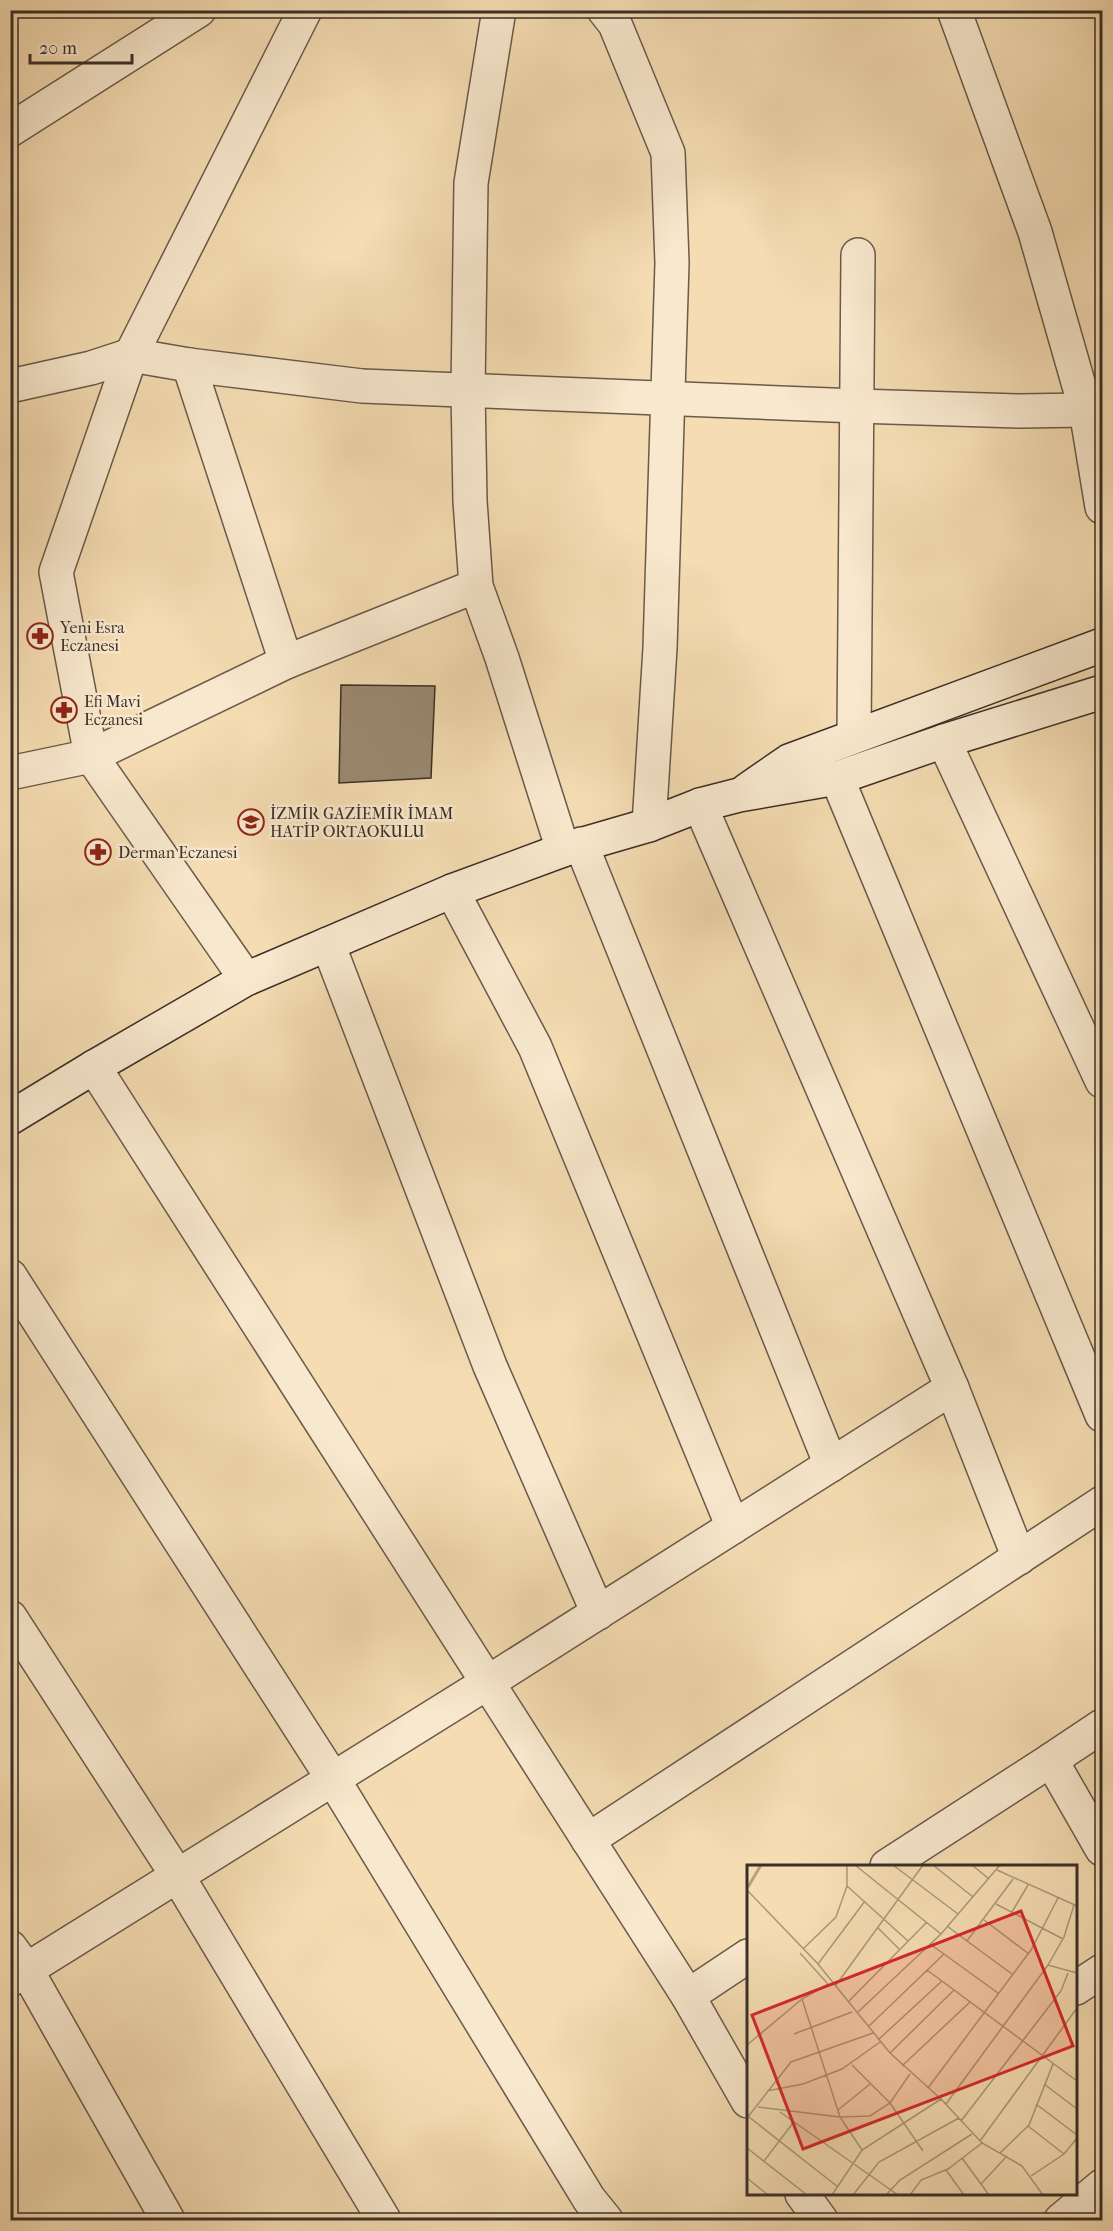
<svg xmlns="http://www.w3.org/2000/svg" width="1113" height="2231" viewBox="0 0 1113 2231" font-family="'IM FELL French Canon',serif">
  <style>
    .building { fill: #9b8970; stroke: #3a2f29; stroke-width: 1.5 }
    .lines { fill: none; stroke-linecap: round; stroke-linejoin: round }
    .minor-casing { stroke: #695a4b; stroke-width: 36 }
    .tertiary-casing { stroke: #695a4b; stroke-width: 36 }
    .secondary-casing { stroke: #3a2f29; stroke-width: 36 }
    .minor { stroke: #f8e8cd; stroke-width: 33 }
    .tertiary { stroke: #f8e8cd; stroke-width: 33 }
    .secondary { stroke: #f8e8cd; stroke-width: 33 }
    .labels { text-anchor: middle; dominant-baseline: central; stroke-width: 5; stroke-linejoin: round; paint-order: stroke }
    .poi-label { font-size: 16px; fill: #3a2f29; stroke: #f8e8cd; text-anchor: start }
    .inset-river { fill: none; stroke: #b5a183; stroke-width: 3 }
    .inset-road { fill: none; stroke: #aa977b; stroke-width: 1.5 }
    .view { fill: #d62828; fill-opacity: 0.15; stroke: #d62828; stroke-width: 3 }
    .inset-edge { fill: none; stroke: #3a2f29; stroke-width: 3 }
  </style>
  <rect width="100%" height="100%" fill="#f5dcb2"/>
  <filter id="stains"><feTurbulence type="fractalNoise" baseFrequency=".00333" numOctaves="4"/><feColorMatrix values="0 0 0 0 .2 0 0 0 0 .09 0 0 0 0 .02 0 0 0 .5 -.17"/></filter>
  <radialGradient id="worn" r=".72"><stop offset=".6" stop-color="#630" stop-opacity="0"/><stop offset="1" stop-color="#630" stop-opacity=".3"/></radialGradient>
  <path class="building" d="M 341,685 L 435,686 L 431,778 L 339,783 Z"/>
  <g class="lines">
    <g class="minor-casing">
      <g id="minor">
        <path d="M 499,10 L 471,183 L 468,391 L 470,501 L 476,586 L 502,658 L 563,850"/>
        <path d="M 604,10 L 615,24 L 668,153 L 672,263 L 660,648 L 649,825"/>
        <path d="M 954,10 L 1035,232 L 1086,410 L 1102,507"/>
        <path d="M 10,130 L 199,10"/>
        <path d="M 189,365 L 286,662"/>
        <path d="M 10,386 L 91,368 L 131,355 L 189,365 L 362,386 L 857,406 L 1019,411 L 1086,410"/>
        <path d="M 854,736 L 858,255"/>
        <path d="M 944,741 L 1102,1081"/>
        <path d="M 10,773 L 91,756 L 286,662 L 476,586"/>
        <path d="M 700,805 L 952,1388 L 1019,1558"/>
        <path d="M 581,844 L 831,1465"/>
        <path d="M 452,891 L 535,1047 L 733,1527"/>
        <path d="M 328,944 L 490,1366 L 598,1613"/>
        <path d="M 246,979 L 91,756 L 56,572 L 131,355 L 305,10"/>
        <path d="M 94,1067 L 688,1996 L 748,2101"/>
        <path d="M 10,1276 L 333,1779 L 589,2199 L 606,2220"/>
        <path d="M 10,1617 L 177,1875 L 384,2220"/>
        <path d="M 1102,1726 L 1051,1760 L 1102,1849"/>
        <path d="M 588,1840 L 1102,1503"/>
        <path d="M 887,1866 L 1051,1760"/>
        <path d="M 10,1947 L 26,1969 L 168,2220"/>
        <path d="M 10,1980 L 487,1683 L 952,1388"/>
        <path d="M 1076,1988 L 1102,1971"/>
        <path d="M 688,1996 L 748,1956"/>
        <path d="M 802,2194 L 821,2220"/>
        <path d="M 1061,2220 L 1102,2186"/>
      </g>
    </g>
    <g class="tertiary-casing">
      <path id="tertiary" d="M 837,778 L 1102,1415"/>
    </g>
    <g class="secondary-casing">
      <g id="secondary">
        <path d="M 747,790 L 789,761 L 1102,645"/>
        <path d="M 10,1118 L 94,1067 L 246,979 L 452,891 L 563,850 L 649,825 L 700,805 L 739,795 L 837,778 L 944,741 L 1102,692"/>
      </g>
    </g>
    <use href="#minor" class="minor"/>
    <use href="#tertiary" class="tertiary"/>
    <use href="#secondary" class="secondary"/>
  </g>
  <defs>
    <g id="pharmacy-ring" transform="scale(1.35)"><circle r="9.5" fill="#f8e8cd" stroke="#8f2418" stroke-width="1.5"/><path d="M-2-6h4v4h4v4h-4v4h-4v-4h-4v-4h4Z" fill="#8f2418"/></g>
    <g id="school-ring" transform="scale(1.35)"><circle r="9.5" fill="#f8e8cd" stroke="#8f2418" stroke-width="1.5"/><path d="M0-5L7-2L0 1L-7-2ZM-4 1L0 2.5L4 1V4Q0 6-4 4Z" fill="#8f2418"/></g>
  </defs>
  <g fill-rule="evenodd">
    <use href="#pharmacy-ring" x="40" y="636"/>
    <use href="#pharmacy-ring" x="64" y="710"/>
    <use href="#school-ring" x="251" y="822"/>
    <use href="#pharmacy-ring" x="98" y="852"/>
  </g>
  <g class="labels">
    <g class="poi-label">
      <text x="60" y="627">Yeni Esra<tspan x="60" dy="18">Eczanesi</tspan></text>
      <text x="84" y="701">Efi Mavi<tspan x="84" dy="18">Eczanesi</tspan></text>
      <text x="270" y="813">İZMİR GAZİEMİR İMAM<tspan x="270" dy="18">HATİP ORTAOKULU</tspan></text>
      <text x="118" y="852">Derman Eczanesi</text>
    </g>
  </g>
  <g transform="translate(747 1865)">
    <rect width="330" height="330" fill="#f5dcb2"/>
    <path class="inset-river" d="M 1,22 L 14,0"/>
    <path class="inset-road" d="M 100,0 L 100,21 L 161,76M 108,0 L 194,69M 146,0 L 211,49M 186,0 L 226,32M 225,0 L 242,14M 250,5 L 330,41M 0,25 L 71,99 L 143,188 L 194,234 L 235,278 L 275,301 L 296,330M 249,39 L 316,74M 265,47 L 281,20M 237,55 L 282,89M 200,61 L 220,76 L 266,14M 131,63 L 152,84M 220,76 L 265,109M 183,79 L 251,128M 56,84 L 89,52 L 100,21M 53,88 L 81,119M 71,99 L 118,36M 301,100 L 317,72 L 327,40M 180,105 L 330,216M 89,120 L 176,0M 55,134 L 93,252 L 115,285M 102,136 L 180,57M 111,147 L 194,69 L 253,0M 121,162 L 197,89M 47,169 L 105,147M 131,175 L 195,116M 0,180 L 55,134 L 81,119M 143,188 L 207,125M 105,200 L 143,238 L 176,286M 155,201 L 223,137M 297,219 L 330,244M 181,223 L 284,85 L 311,33M 20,226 L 56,219 L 95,204 L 133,177M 199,239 L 301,100 L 330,108M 289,239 L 330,270M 11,242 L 93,252 L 123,251 L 143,238 L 163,209M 91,245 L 123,219M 33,247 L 151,330M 2,252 L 91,322M 0,253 L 44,197 L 126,168M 214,256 L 314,126 L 321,108M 281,261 L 317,289M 233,276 L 330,143M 0,283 L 60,330M 253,288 L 282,260 L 306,199M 215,293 L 242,330M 17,296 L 46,258M 199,305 L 217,330M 284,311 L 317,289 L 330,273M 0,313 L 21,330M 234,319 L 260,291M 85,330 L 115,285 L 194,234M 106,330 L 132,297 L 212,253M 139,330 L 153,315 L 225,269M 163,330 L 174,315 L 201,304 L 235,278"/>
    <path class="view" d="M 274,46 L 326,181 L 56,284 L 5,150 Z"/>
    <rect width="330" height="330" class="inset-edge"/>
  </g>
  <rect width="1113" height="2231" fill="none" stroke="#f5dcb2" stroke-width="36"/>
  <rect x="12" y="12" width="1089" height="2207" fill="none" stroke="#3a2f29" stroke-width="3"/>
  <rect x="18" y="18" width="1077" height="2195" fill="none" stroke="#3a2f29" stroke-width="1.5"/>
  <path d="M30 54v9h102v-9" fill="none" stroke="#3a2f29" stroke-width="3"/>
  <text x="39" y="54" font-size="18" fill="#3a2f29" stroke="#f8e8cd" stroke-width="4.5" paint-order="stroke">20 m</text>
  <rect width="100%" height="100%" filter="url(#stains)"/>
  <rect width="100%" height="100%" fill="url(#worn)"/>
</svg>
